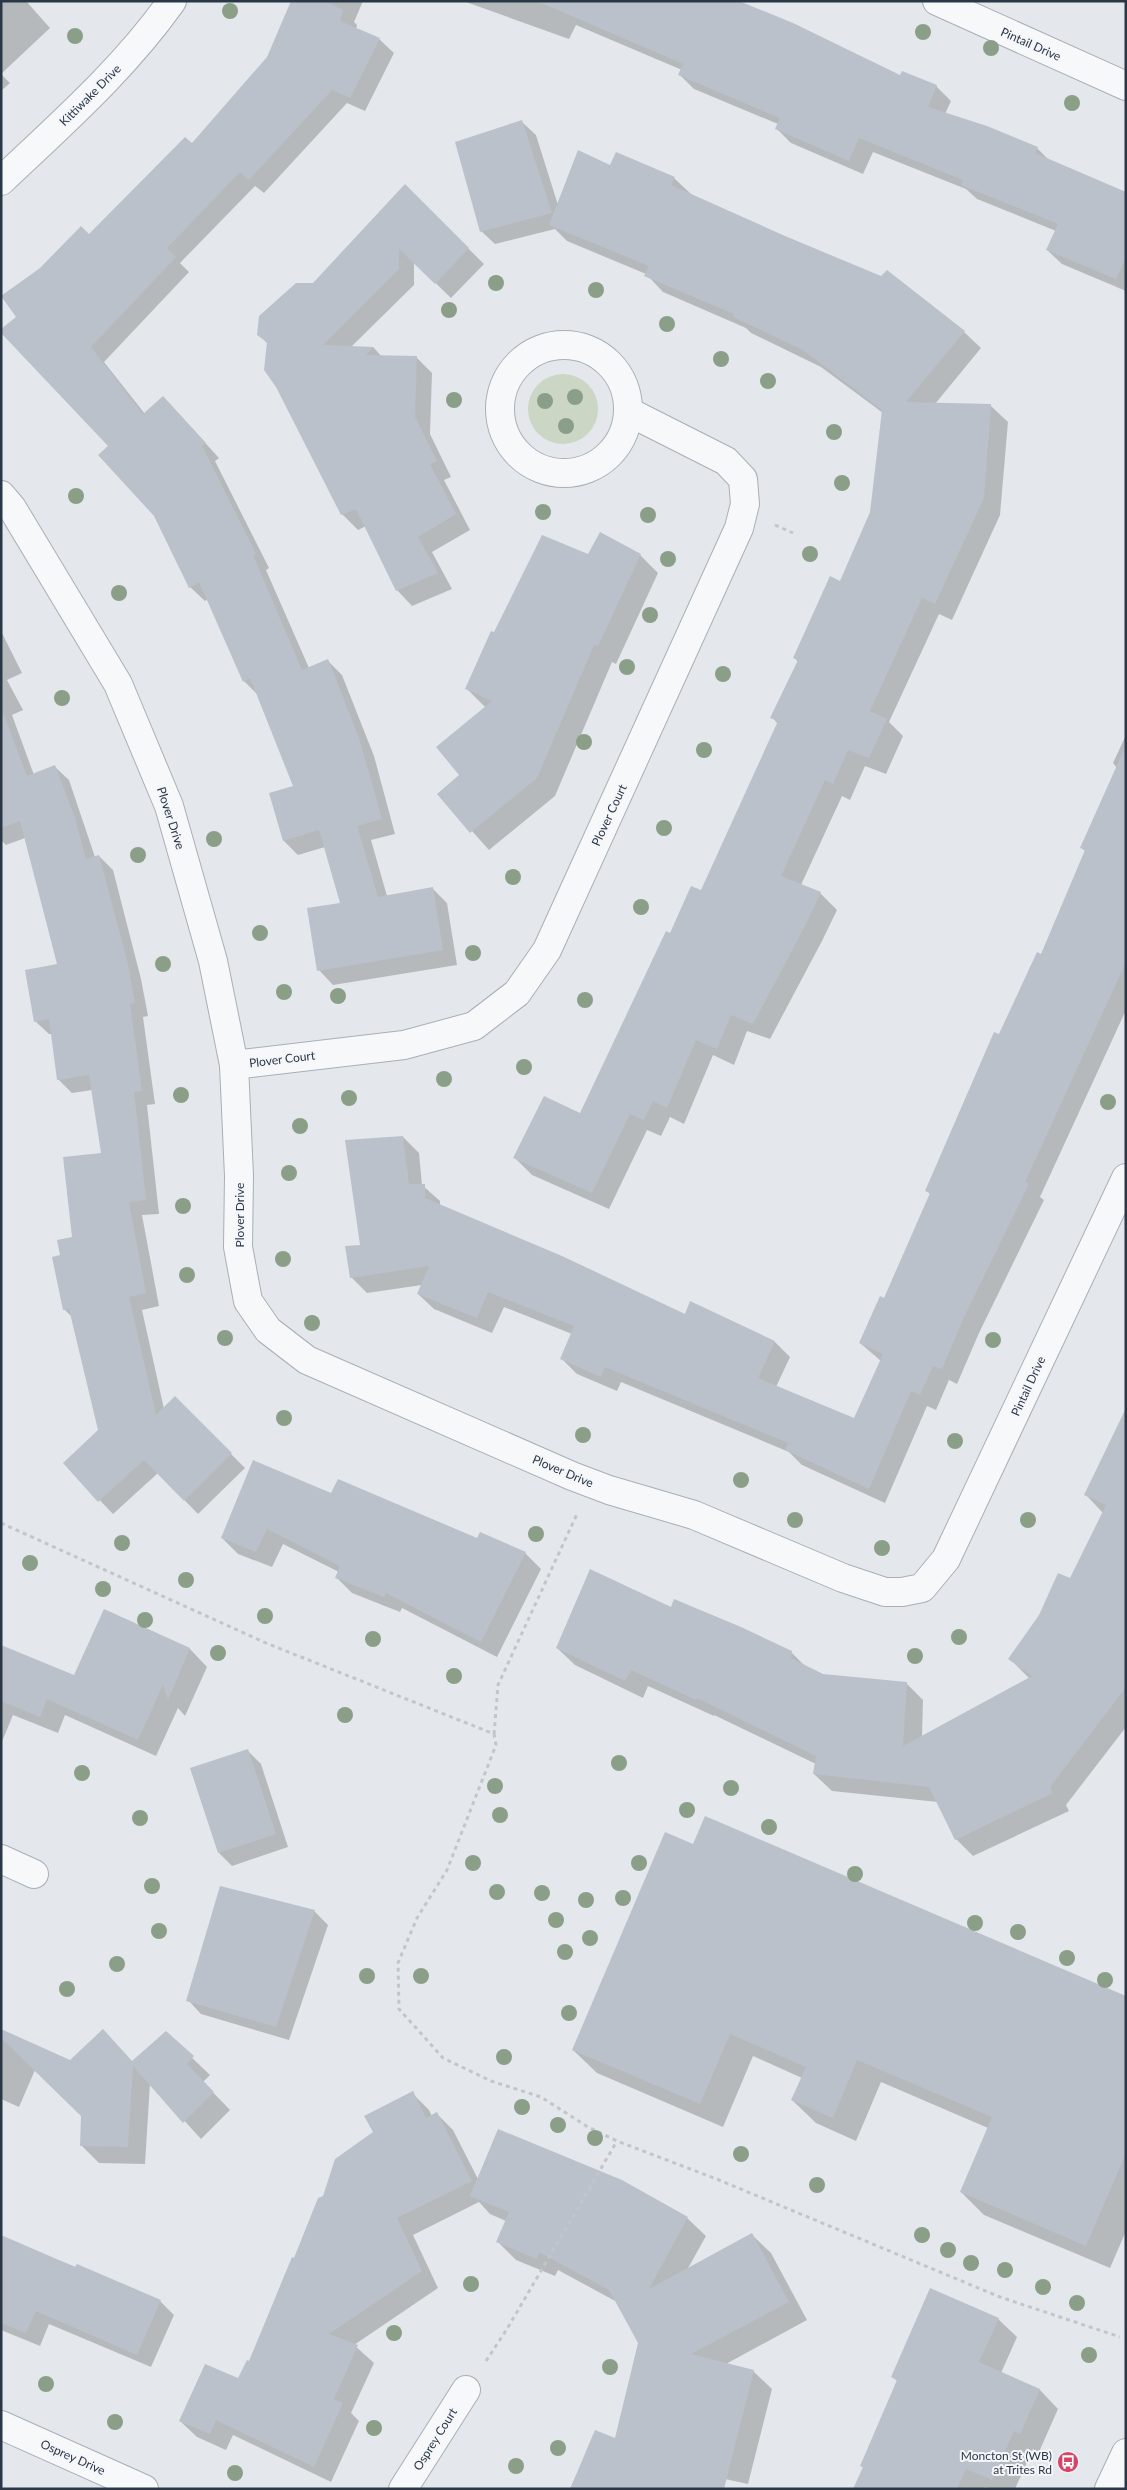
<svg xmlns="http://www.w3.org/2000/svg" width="1127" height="2490" viewBox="0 0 1127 2490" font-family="Lato,sans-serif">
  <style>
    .green { fill: #cbd6c4 }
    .shadow { fill: #0003 }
    .building { fill: #bbc1ca }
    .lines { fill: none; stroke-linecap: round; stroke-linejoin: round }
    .minor-casing { stroke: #a8afb7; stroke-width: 30 }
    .path { stroke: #c2c6cb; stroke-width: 3; stroke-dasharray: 4 4; stroke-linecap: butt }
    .minor { stroke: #f7f8fa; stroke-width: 28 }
    .tree { fill: #8b9e88 }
    .labels { text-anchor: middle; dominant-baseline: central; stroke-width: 4; stroke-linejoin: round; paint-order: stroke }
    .street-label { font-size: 12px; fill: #2a3746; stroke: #f4f6f9 }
    .poi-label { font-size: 12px; fill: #2a3746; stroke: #f4f6f9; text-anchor: end }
  </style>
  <rect width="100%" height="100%" fill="#e4e8ec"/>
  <circle class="green" cx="563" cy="409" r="35"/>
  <g class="shadow">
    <path d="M 1,1 L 26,1 L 50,28 L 1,74 L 10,83 L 1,91 Z"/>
    <path d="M 292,1 L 363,1 L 354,22 L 357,25 L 356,29 L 379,39 L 394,53 L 365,111 L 347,103 L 264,193 L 255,186 L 180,263 L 189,272 L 104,362 L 145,414 L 177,412 L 219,458 L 215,461 L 269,568 L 266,570 L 309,668 L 328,661 L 342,675 L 374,756 L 395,834 L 371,840 L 387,896 L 433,889 L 447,903 L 457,965 L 333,985 L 319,970 L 342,904 L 325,847 L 298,855 L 284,841 L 295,787 L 258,695 L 244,681 L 208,599 L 205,601 L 190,587 L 155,515 L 110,446 L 18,317 L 89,235 L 192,145 L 268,58 Z"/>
    <path d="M 463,1 L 735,1 L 901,77 L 902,73 L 936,86 L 951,101 L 945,114 L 1037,148 L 1049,160 L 1126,193 L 1126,291 L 1062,264 L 1047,250 L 1056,231 L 977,199 L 966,189 L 873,152 L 863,174 L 791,143 L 776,128 L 778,124 L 694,89 L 680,75 L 682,70 L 576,25 L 569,39 Z"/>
    <path d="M 522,122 L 536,135 L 558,205 L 610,166 L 674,178 L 691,194 L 964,332 L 981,348 L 935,404 L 991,406 L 1008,422 L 1000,515 L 952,620 L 939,614 L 889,722 L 903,736 L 886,774 L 865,766 L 850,800 L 842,796 L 801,885 L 820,893 L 837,910 L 822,941 L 770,1039 L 747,1031 L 734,1065 L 713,1055 L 684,1124 L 670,1117 L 661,1136 L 647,1130 L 609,1209 L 532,1175 L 515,1158 L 581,1115 L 671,934 L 702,892 L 778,724 L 772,717 L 798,662 L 794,657 L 840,582 L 871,512 L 883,413 L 821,367 L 751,333 L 746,328 L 663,292 L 646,274 L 567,241 L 555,229 L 495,244 L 481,231 Z"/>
    <path d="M 405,186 L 484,264 L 451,298 L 414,262 L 414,285 L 351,347 L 374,348 L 382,357 L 417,358 L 432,373 L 430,434 L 451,477 L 444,480 L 470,530 L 432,552 L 452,589 L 412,606 L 397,590 L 366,526 L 358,530 L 342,514 L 277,387 L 268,344 L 259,335 L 313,284 Z"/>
    <path d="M 588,555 L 640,555 L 658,573 L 616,664 L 612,662 L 555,796 L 489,850 L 445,801 L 461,775 L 485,707 L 467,689 L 495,634 Z"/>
    <path d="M 1,631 L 22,673 L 7,680 L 23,710 L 12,715 L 34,775 L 55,767 L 69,780 L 95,857 L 99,856 L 113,870 L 141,979 L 148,1016 L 143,1017 L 155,1104 L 147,1105 L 159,1214 L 142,1215 L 159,1306 L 142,1310 L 164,1409 L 175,1398 L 245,1468 L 198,1514 L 158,1473 L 113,1514 L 64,1463 L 100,1430 L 73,1318 L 64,1309 L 61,1256 L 73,1238 L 102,1154 L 92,1090 L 72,1093 L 58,1079 L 52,1034 L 49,1034 L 35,1021 L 59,965 L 25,838 L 6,845 L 1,840 Z"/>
    <path d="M 1126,735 L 1126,1010 L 1040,1197 L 1044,1200 L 979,1333 L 957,1384 L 949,1380 L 936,1410 L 927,1406 L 885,1503 L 802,1465 L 789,1452 L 621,1382 L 617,1391 L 577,1374 L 562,1359 L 572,1334 L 504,1307 L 492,1333 L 434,1309 L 418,1294 L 422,1285 L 367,1293 L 351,1277 L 403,1137 L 419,1153 L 422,1185 L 440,1201 L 440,1206 L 685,1315 L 775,1342 L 790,1357 L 776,1387 L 855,1419 L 881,1361 L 860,1343 L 885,1300 L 931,1195 L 927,1191 L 1000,1036 L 1042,956 L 1086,852 L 1082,848 L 1117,768 L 1113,763 Z"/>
    <path d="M 1126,1411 L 1126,1727 L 1066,1805 L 1069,1811 L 973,1856 L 956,1839 L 938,1802 L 832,1791 L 814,1774 L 816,1764 L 714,1715 L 714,1716 L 648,1686 L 643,1698 L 575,1665 L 557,1648 L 671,1609 L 791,1652 L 806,1667 L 823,1675 L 906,1683 L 923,1700 L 922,1737 L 1030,1679 L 1010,1659 L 1071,1579 L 1103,1513 L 1086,1495 Z"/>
    <path d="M 332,1495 L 525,1553 L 541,1569 L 497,1657 L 402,1608 L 400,1612 L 352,1593 L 336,1577 L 339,1572 L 283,1544 L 272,1567 L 238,1554 L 222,1538 Z"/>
    <path d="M 104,1611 L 190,1649 L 207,1667 L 185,1716 L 178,1708 L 156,1756 L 65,1715 L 58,1733 L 13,1715 L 1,1744 L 1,1646 L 75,1677 Z"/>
    <path d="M 247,1750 L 261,1764 L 288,1847 L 232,1866 L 219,1853 Z"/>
    <path d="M 694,1846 L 1126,1997 L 1126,2231 L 1110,2268 L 984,2215 L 961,2192 L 988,2128 L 881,2082 L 856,2141 L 816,2123 L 792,2100 L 802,2078 L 753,2056 L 723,2127 L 597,2073 L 573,2050 Z"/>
    <path d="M 314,1911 L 328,1925 L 289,2040 L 201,2014 L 188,2000 Z"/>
    <path d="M 1,2031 L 70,2062 L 133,2062 L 166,2033 L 210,2075 L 203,2082 L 230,2110 L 201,2139 L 150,2083 L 145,2164 L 99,2163 L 81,2145 L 82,2116 L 35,2070 L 19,2107 L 1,2099 Z"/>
    <path d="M 412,2093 L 429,2110 L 432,2116 L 437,2114 L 453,2130 L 478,2179 L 687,2218 L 706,2236 L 687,2270 L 752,2235 L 771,2253 L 807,2320 L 726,2364 L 753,2371 L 772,2389 L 748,2484 L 725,2479 L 721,2489 L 570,2489 L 596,2432 L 615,2440 L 640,2343 L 617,2302 L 558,2270 L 555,2276 L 516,2260 L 498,2242 L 506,2221 L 490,2214 L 479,2202 L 413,2235 L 438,2288 L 354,2345 L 374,2363 L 351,2413 L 359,2421 L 331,2482 L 233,2435 L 226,2450 L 197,2437 L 180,2421 L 239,2380 L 249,2362 L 324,2196 L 374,2133 Z"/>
    <path d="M 1,2237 L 160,2301 L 174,2315 L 151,2367 L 49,2324 L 40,2346 L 1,2330 Z"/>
    <path d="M 998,2319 L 1017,2337 L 1001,2373 L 1040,2390 L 1058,2409 L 1039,2452 L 1033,2449 L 1015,2489 L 990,2489 L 985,2487 L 984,2489 L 854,2489 L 864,2468 L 861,2466 L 898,2382 L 893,2377 Z"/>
  </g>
  <g class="building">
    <path d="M 291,1 L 325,1 L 343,10 L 340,21 L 380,38 L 350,98 L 332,90 L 249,180 L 240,172 L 167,248 L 176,257 L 91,347 L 143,414 L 163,396 L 206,443 L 202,446 L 256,554 L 253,555 L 302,670 L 328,659 L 359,738 L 382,819 L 357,826 L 378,897 L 433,887 L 443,950 L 317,971 L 307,908 L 340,903 L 319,830 L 283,841 L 269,793 L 293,786 L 250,678 L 243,682 L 199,582 L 189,588 L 154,516 L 98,455 L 108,446 L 1,333 L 1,329 L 16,317 L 1,296 L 40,268 L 81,226 L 89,234 L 185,137 L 192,143 L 267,57 Z"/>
    <path d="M 537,1 L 739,1 L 793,23 L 900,75 L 902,71 L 937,85 L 928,107 L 987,126 L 1038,147 L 1035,153 L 1126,192 L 1126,258 L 1116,279 L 1046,250 L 1058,224 L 961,185 L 963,180 L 859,138 L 849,161 L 775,129 L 780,118 L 678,75 L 683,64 Z"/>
    <path d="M 522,120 L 552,213 L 480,232 L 455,142 Z"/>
    <path d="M 578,150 L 610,165 L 616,152 L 675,177 L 671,185 L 785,236 L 881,276 L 887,270 L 965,331 L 906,402 L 991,404 L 984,498 L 935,604 L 922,598 L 870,711 L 887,719 L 869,758 L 848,750 L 833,784 L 825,780 L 781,876 L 821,892 L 806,924 L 753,1024 L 731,1015 L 717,1049 L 696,1040 L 667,1108 L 653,1101 L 644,1120 L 630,1114 L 592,1193 L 513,1158 L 544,1096 L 580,1113 L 666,931 L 670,933 L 691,886 L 701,890 L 778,721 L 770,718 L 798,660 L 793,658 L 830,576 L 840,581 L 870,512 L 882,410 L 803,350 L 733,317 L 734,314 L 644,276 L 649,266 L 549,225 Z"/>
    <path d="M 405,184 L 469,248 L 435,284 L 399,249 L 399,269 L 323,345 L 374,347 L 366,355 L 417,356 L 415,417 L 437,461 L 430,464 L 456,514 L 418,537 L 438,573 L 396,591 L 356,509 L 341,515 L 276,387 L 264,370 L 267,342 L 257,335 L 259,316 L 296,283 L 313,283 Z"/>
    <path d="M 600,532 L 641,554 L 598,646 L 594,645 L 537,778 L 470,833 L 437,794 L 459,775 L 436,747 L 492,701 L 465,689 L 491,631 L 494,632 L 542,535 L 588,554 Z"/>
    <path d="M 4,715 L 27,776 L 55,765 L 75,818 L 86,859 L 99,855 L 128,964 L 135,1003 L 130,1004 L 142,1091 L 134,1092 L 146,1200 L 129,1202 L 146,1293 L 129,1297 L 156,1415 L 175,1396 L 232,1453 L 184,1501 L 144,1460 L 98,1502 L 63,1463 L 98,1430 L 69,1309 L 63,1310 L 52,1257 L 60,1255 L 57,1240 L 72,1237 L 63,1157 L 101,1153 L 89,1075 L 57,1080 L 49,1019 L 34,1022 L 25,970 L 57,964 L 20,821 L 1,828 L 1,716 Z"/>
    <path d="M 1126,745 L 1126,962 L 1025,1182 L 1029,1184 L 964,1317 L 942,1369 L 933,1366 L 920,1395 L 911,1391 L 869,1489 L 785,1450 L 788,1443 L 605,1367 L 601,1377 L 560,1359 L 574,1326 L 488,1292 L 477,1318 L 417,1294 L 429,1266 L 350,1278 L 345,1246 L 360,1245 L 345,1140 L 403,1136 L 409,1184 L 425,1184 L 425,1198 L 562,1256 L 685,1314 L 690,1301 L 775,1341 L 758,1378 L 854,1418 L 883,1354 L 859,1343 L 880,1296 L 884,1298 L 930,1193 L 925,1191 L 994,1032 L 999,1034 L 1037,952 L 1041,954 L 1085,850 L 1080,848 Z"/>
    <path d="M 1126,1408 L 1126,1687 L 1050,1787 L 1053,1793 L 955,1840 L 929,1787 L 813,1774 L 816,1756 L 697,1698 L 696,1700 L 631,1670 L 625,1681 L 556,1648 L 590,1569 L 671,1607 L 674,1599 L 741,1627 L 792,1651 L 791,1658 L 823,1674 L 907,1682 L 903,1746 L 1032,1676 L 1008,1659 L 1039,1615 L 1058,1573 L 1070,1578 L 1106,1505 L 1084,1495 Z"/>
    <path d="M 253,1460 L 331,1493 L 338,1479 L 477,1538 L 480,1532 L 526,1552 L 481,1642 L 386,1593 L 384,1597 L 335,1578 L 340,1566 L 267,1529 L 256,1552 L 221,1538 Z"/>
    <path d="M 104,1609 L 190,1648 L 168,1700 L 163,1685 L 138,1740 L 47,1699 L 40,1717 L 1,1701 L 1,1645 L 74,1675 Z"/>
    <path d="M 248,1749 L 276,1834 L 218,1853 L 190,1768 Z"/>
    <path d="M 705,1816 L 1126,1996 L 1126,2153 L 1086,2246 L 960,2192 L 992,2117 L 857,2060 L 833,2118 L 791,2100 L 806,2067 L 730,2034 L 700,2104 L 572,2050 L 665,1832 L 693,1844 Z"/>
    <path d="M 220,1886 L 315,1910 L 276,2027 L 186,2001 Z"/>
    <path d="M 1,2029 L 70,2060 L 103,2029 L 132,2061 L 166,2031 L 194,2056 L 187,2064 L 214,2092 L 183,2123 L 133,2066 L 128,2147 L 80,2146 L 81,2116 L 1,2038 Z"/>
    <path d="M 413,2091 L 426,2118 L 437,2112 L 472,2181 L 397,2218 L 422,2271 L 329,2334 L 358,2345 L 334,2399 L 343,2403 L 314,2467 L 216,2420 L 210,2434 L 179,2421 L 205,2364 L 238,2378 L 247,2360 L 249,2361 L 292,2257 L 294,2258 L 318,2198 L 323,2196 L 335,2159 L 373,2132 L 364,2116 Z"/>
    <path d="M 498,2129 L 622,2180 L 688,2217 L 649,2289 L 752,2233 L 789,2302 L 691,2354 L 754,2370 L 724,2489 L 570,2489 L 595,2430 L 615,2438 L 638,2343 L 609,2290 L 539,2252 L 537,2259 L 496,2242 L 509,2212 L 470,2196 Z"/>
    <path d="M 1,2235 L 75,2267 L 77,2264 L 161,2300 L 137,2355 L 36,2311 L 26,2333 L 1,2323 Z"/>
    <path d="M 930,2288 L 999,2318 L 979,2362 L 1040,2389 L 1020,2434 L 1014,2431 L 992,2480 L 966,2469 L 957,2489 L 853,2489 L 863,2467 L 860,2466 L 897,2380 L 891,2377 Z"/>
  </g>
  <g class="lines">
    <g class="minor-casing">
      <g id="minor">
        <path d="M 937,1 L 1126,86"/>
        <path d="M 1,181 C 61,124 124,69 172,1"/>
        <circle cx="564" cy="409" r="64"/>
        <path d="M 1,495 L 12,508 L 118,684 L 169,806 L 213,961 L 234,1065 L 239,1176 L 238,1247 L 248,1301 L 268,1330 L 307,1360 L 572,1476 L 609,1490 L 694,1515 L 843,1578 L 885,1592 L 902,1592 L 922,1588 L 946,1559 L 1126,1178"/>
        <path d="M 234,1065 L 404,1045 L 474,1026 L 517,993 L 547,950 L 739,528 L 745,504 L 743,479 L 726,461 L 629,412"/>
        <path d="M 1,1859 L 34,1874"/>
        <path d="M 1,2425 L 144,2489"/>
        <path d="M 403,2489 L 466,2390"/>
        <path d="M 1109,2489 L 1126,2453"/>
      </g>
    </g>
    <g class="path">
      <path d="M 775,525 L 793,533"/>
      <path d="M 1,1523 L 266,1643 L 494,1734 L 496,1745 L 447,1870 L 417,1918 L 398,1963 L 399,2009 L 443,2058 L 491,2081 L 541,2097 L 588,2127 L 617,2141 L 719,2180 L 1000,2297 L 1120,2337"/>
      <path d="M 494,1734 L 498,1685 L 577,1514"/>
      <path d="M 486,2361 L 507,2329 L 617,2141"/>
    </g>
    <use href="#minor" class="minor"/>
  </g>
  <g class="tree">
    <circle cx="230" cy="11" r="8"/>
    <circle cx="923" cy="32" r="8"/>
    <circle cx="75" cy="36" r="8"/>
    <circle cx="991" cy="48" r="8"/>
    <circle cx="1072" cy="103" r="8"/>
    <circle cx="496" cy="283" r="8"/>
    <circle cx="596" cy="290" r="8"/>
    <circle cx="449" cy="310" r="8"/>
    <circle cx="667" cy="324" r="8"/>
    <circle cx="721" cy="359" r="8"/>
    <circle cx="768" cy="381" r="8"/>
    <circle cx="575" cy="397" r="8"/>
    <circle cx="454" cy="400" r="8"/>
    <circle cx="545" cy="401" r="8"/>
    <circle cx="566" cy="426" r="8"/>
    <circle cx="834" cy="432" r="8"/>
    <circle cx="842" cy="483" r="8"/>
    <circle cx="76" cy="496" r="8"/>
    <circle cx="543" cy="512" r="8"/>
    <circle cx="648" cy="515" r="8"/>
    <circle cx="810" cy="554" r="8"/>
    <circle cx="668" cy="559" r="8"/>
    <circle cx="119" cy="593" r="8"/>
    <circle cx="650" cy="615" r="8"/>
    <circle cx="627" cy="667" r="8"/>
    <circle cx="723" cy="674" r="8"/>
    <circle cx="62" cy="698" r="8"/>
    <circle cx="584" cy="742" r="8"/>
    <circle cx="704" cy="750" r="8"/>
    <circle cx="664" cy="828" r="8"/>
    <circle cx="214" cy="839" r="8"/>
    <circle cx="138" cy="855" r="8"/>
    <circle cx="513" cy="877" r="8"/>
    <circle cx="641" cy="907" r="8"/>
    <circle cx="260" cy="933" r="8"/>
    <circle cx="473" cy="953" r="8"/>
    <circle cx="163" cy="964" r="8"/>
    <circle cx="284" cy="992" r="8"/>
    <circle cx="338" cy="996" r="8"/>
    <circle cx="585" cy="1000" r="8"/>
    <circle cx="524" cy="1067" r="8"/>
    <circle cx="444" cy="1079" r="8"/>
    <circle cx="181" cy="1095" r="8"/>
    <circle cx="349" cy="1098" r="8"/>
    <circle cx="1108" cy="1102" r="8"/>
    <circle cx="300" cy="1126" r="8"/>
    <circle cx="289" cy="1173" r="8"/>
    <circle cx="183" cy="1206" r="8"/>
    <circle cx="283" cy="1259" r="8"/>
    <circle cx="187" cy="1275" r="8"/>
    <circle cx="312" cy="1323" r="8"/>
    <circle cx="225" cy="1338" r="8"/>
    <circle cx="993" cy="1340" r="8"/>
    <circle cx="284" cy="1418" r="8"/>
    <circle cx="583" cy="1435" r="8"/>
    <circle cx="955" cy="1441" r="8"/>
    <circle cx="741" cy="1480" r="8"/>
    <circle cx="795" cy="1520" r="8"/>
    <circle cx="1028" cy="1520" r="8"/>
    <circle cx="536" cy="1534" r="8"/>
    <circle cx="122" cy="1543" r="8"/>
    <circle cx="882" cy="1548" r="8"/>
    <circle cx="30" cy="1563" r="8"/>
    <circle cx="186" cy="1580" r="8"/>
    <circle cx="103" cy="1589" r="8"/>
    <circle cx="265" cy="1616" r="8"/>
    <circle cx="145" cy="1620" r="8"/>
    <circle cx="959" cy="1637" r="8"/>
    <circle cx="373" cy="1639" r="8"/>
    <circle cx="218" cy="1653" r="8"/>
    <circle cx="915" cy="1656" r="8"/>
    <circle cx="454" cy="1676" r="8"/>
    <circle cx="345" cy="1715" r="8"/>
    <circle cx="619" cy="1763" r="8"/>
    <circle cx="82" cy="1773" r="8"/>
    <circle cx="495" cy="1786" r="8"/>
    <circle cx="731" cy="1788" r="8"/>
    <circle cx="687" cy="1810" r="8"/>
    <circle cx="500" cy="1815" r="8"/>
    <circle cx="140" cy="1818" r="8"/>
    <circle cx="769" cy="1827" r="8"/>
    <circle cx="473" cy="1863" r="8"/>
    <circle cx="639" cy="1863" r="8"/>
    <circle cx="855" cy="1874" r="8"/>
    <circle cx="152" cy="1886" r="8"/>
    <circle cx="497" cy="1892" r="8"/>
    <circle cx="542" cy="1893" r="8"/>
    <circle cx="623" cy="1898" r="8"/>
    <circle cx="586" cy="1900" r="8"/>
    <circle cx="556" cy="1920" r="8"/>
    <circle cx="975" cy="1923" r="8"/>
    <circle cx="159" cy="1931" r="8"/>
    <circle cx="1018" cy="1932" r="8"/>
    <circle cx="590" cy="1938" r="8"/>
    <circle cx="565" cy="1952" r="8"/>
    <circle cx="1067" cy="1958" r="8"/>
    <circle cx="117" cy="1964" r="8"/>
    <circle cx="367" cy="1976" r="8"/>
    <circle cx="421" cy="1976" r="8"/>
    <circle cx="1105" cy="1980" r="8"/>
    <circle cx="67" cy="1989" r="8"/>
    <circle cx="569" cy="2013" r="8"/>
    <circle cx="504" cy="2057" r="8"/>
    <circle cx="522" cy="2107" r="8"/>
    <circle cx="558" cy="2125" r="8"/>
    <circle cx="595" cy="2138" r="8"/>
    <circle cx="741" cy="2154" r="8"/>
    <circle cx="817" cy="2185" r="8"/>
    <circle cx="922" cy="2235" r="8"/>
    <circle cx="948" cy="2250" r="8"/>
    <circle cx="971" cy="2263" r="8"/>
    <circle cx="1005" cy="2270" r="8"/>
    <circle cx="471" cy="2284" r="8"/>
    <circle cx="1043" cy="2287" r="8"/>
    <circle cx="1077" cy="2303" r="8"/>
    <circle cx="394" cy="2333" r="8"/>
    <circle cx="1089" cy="2355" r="8"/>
    <circle cx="610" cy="2367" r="8"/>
    <circle cx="46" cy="2384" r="8"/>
    <circle cx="115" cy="2422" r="8"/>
    <circle cx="374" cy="2428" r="8"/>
    <circle cx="558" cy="2448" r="8"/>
    <circle cx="516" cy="2466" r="8"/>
    <circle cx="235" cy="2473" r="8"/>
  </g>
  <defs>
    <g id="bus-disc" transform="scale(1.125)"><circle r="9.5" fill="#d44567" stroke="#f4f6f9"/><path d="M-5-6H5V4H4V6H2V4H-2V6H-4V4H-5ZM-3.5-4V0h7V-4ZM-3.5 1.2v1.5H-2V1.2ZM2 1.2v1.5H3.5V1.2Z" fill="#fff"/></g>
  </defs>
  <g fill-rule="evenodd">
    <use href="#bus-disc" x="1068" y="2462"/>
  </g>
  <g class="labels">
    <g class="street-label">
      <text transform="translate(1031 44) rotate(24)">Pintail Drive</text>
      <text transform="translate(90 95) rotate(-45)">Kittiwake Drive</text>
      <text transform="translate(609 815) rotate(-65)">Plover Court</text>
      <text transform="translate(171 818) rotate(72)">Plover Drive</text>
      <text transform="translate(282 1059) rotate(-7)">Plover Court</text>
      <text transform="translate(239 1215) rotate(-90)">Plover Drive</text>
      <text transform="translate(1028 1386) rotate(-65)">Pintail Drive</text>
      <text transform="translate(563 1471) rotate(23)">Plover Drive</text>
      <text transform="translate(435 2439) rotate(-58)">Osprey Court</text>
      <text transform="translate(73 2457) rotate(24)">Osprey Drive</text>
    </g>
    <g class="poi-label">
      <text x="1052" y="2455">Moncton St (WB)<tspan x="1052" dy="14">at Trites Rd</tspan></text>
    </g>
  </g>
  <rect width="1127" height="2490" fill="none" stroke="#2a3746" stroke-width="5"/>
</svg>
